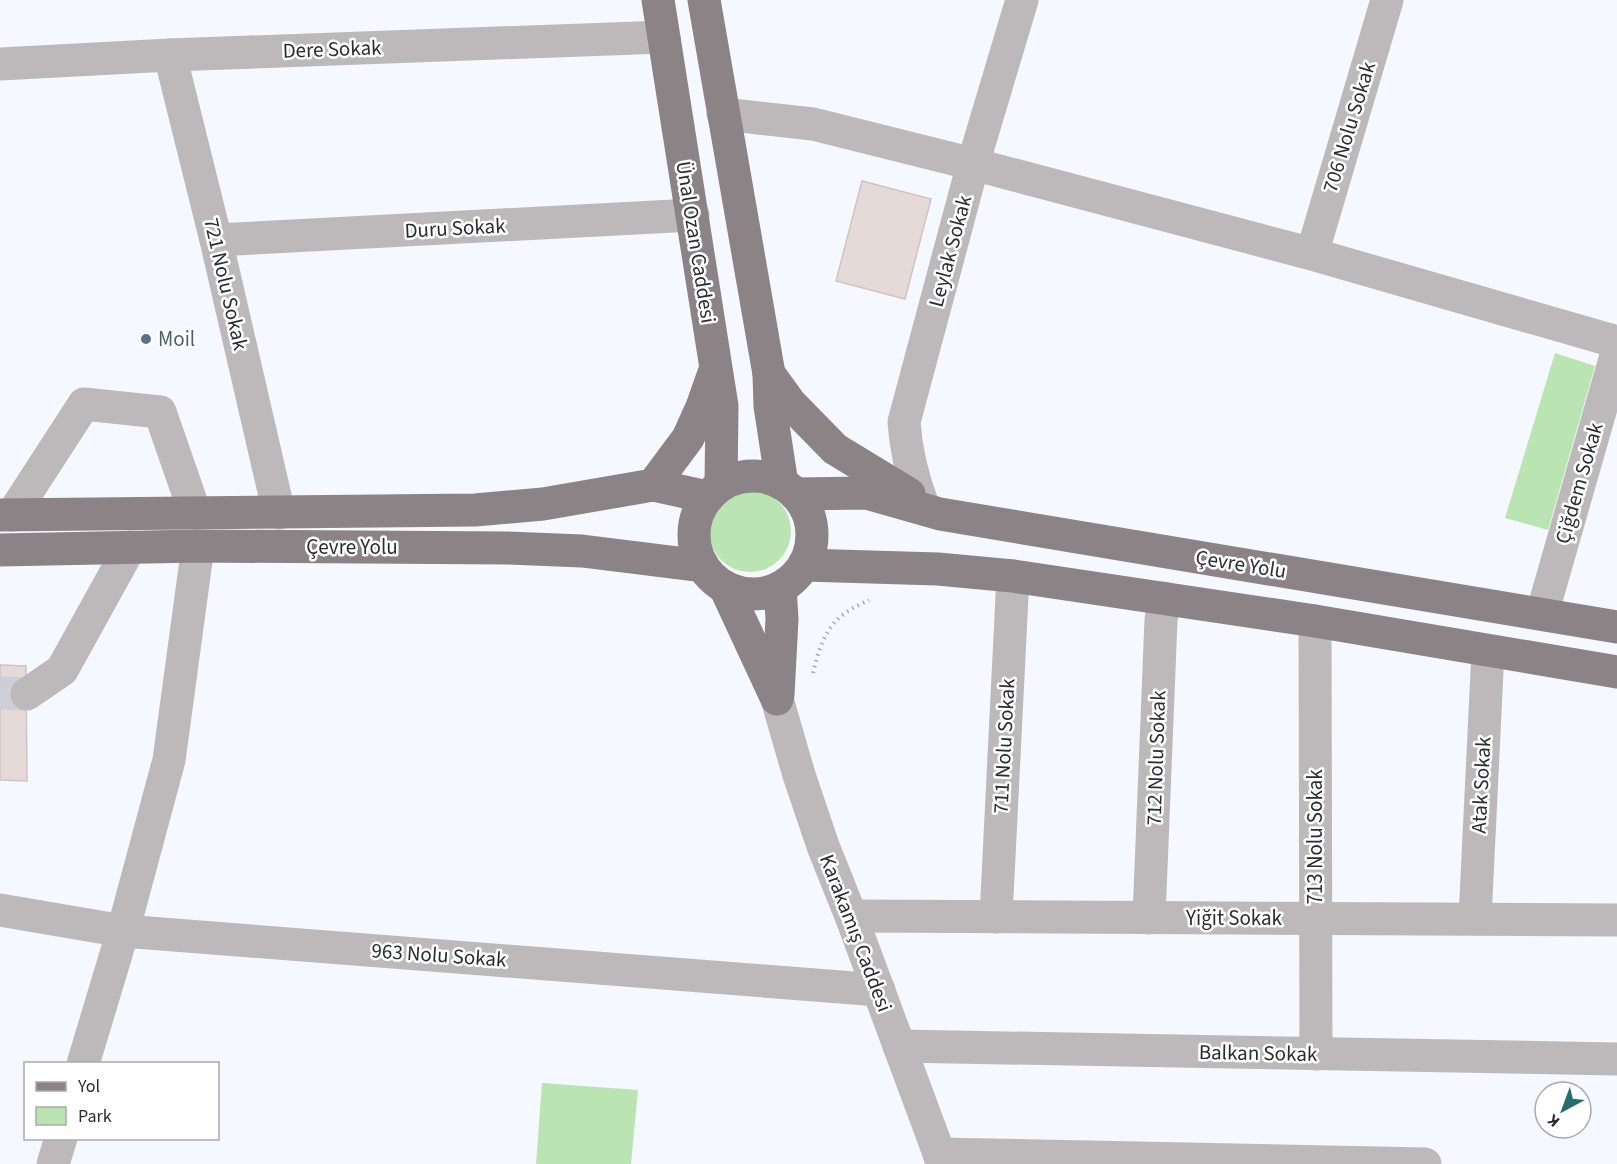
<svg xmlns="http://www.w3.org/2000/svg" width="1617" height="1164" viewBox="0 0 1617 1164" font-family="'Source Sans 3',sans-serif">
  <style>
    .green { fill: #bae5b2 }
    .building { fill: #e5dad8; stroke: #cec4c1; stroke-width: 1.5 }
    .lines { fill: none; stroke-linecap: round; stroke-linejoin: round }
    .minor-tunnel { stroke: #cccfd5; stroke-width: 33; stroke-dasharray: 33 16; stroke-linecap: butt }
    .path { stroke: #a8abb0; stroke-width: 4; stroke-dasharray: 1.5 4.5; stroke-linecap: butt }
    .minor { stroke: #bdb8b9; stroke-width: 33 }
    .major { stroke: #8b8385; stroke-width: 33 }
    .service-dot { fill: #5c6f8a; stroke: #fff; stroke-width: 2 }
    .labels { text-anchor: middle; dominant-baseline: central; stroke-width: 5; stroke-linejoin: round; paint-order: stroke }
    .street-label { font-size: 21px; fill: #2a2c2f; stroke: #fff }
    .service-label { font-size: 21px; fill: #4e5e75; stroke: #fff; text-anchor: start }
  </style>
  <rect width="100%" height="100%" fill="#f5f8ff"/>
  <g class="green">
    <path d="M 1555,353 L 1595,366 L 1548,530 L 1505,518 Z"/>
    <circle cx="750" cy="531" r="41"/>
    <path d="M 542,1083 L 638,1090 L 631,1164 L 536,1164 Z"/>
  </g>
  <g class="building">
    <path d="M 862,181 L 931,199 L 905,299 L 836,281 Z"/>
    <path d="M 0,665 L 26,666 L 27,781 L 0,780 Z"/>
  </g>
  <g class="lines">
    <path class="minor-tunnel" d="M 0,693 L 27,694"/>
    <path class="path" d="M 813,673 C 818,652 825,627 844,614 C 852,608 861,604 869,600"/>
    <g class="minor">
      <path d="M 170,55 L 216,240 L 279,513"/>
      <path d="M 0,64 L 170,55 L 664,37"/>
      <path d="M 723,114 L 813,124 L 973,164 L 1312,254 L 1617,342"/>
      <path d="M 216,240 L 693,215"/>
      <path d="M 1312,254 L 1387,0"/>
      <path d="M 922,503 C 912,476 906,451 904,422 L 973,164 L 1022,0"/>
      <path d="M 12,515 L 84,404 L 160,412 L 195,513"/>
      <path d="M 1542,614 L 1617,352"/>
      <path d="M 1315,621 L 1316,1054"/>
      <path d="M 27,694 L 62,670 L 130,547"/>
      <path d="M 777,699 L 799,775 L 823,846 L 851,916 L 943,1164"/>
      <path d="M 0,910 L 123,931 L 879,990"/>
      <path d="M 851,916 L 1617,920"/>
      <path d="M 996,917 L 1013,576"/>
      <path d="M 1149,918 L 1161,620 L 1164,598"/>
      <path d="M 1475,919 L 1488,651"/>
      <path d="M 899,1046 L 1617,1059"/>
      <path d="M 83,1064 L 123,931 L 169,760 L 198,546"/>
      <path d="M 939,1154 L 1425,1164"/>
      <path d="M 53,1164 L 61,1138"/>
    </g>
    <g class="major">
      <path d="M 658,0 L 722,406 L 721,485"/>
      <path d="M 704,0 L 769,374 L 770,406 L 782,484"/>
      <path d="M 769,374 L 790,403 L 835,449 L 909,494"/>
      <circle cx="753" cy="535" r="59"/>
      <path d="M 653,485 L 688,438 L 702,407 L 714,373"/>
      <path d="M 795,494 L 866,493 L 940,514 L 1617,627"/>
      <path d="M 0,515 L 475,510 L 543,504 L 653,485 L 708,497"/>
      <path d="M 0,550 L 198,546 L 507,548 L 582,551 L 703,566"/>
      <path d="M 804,565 L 938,569 L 1013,576 L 1315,621 L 1617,672"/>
      <path d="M 725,587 L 777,699"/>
      <path d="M 778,695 L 782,619 L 780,588"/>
    </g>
  </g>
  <circle class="service-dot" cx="146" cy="339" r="6"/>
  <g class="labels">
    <g class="street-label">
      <text transform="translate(332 49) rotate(-2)">Dere Sokak</text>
      <text transform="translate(1349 127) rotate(-73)">706 Nolu Sokak</text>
      <text transform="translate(455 228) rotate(-3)">Duru Sokak</text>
      <text transform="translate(696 242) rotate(81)">Ünal Ozan Caddesi</text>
      <text transform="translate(950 251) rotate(-75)">Leylak Sokak</text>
      <text transform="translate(226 284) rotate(77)">721 Nolu Sokak</text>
      <text transform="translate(1579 483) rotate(-74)">Çiğdem Sokak</text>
      <text x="352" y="547">Çevre Yolu</text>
      <text transform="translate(1241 564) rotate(9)">Çevre Yolu</text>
      <text transform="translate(1004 746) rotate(-87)">711 Nolu Sokak</text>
      <text transform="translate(1156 758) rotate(-88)">712 Nolu Sokak</text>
      <text transform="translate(1481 785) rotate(-87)">Atak Sokak</text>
      <text transform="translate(1315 837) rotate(-90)">713 Nolu Sokak</text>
      <text x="1234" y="918">Yiğit Sokak</text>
      <text transform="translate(856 933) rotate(69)">Karakamış Caddesi</text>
      <text transform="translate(439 955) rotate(4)">963 Nolu Sokak</text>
      <text transform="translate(1258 1053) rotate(1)">Balkan Sokak</text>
    </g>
    <g class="service-label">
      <text x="158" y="339">Moil</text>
    </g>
  </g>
  <rect x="24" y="1062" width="195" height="78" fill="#ffffff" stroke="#aaabac" stroke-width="1.5"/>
  <rect x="36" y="1082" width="30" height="9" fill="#8b8385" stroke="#aaabac" stroke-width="1.5"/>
  <text x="78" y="1092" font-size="18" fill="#2a2c2f">Yol</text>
  <rect x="36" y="1107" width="30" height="18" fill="#bae5b2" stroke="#aaabac" stroke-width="1.5"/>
  <text x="78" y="1122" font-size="18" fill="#2a2c2f">Park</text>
  <g transform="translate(1563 1110) rotate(221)"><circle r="28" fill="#ffffff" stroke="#aaabac" stroke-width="1.5"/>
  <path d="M0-4.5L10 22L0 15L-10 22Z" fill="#246f6e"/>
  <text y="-9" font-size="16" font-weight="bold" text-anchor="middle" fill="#2a2c2f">K</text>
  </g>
</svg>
